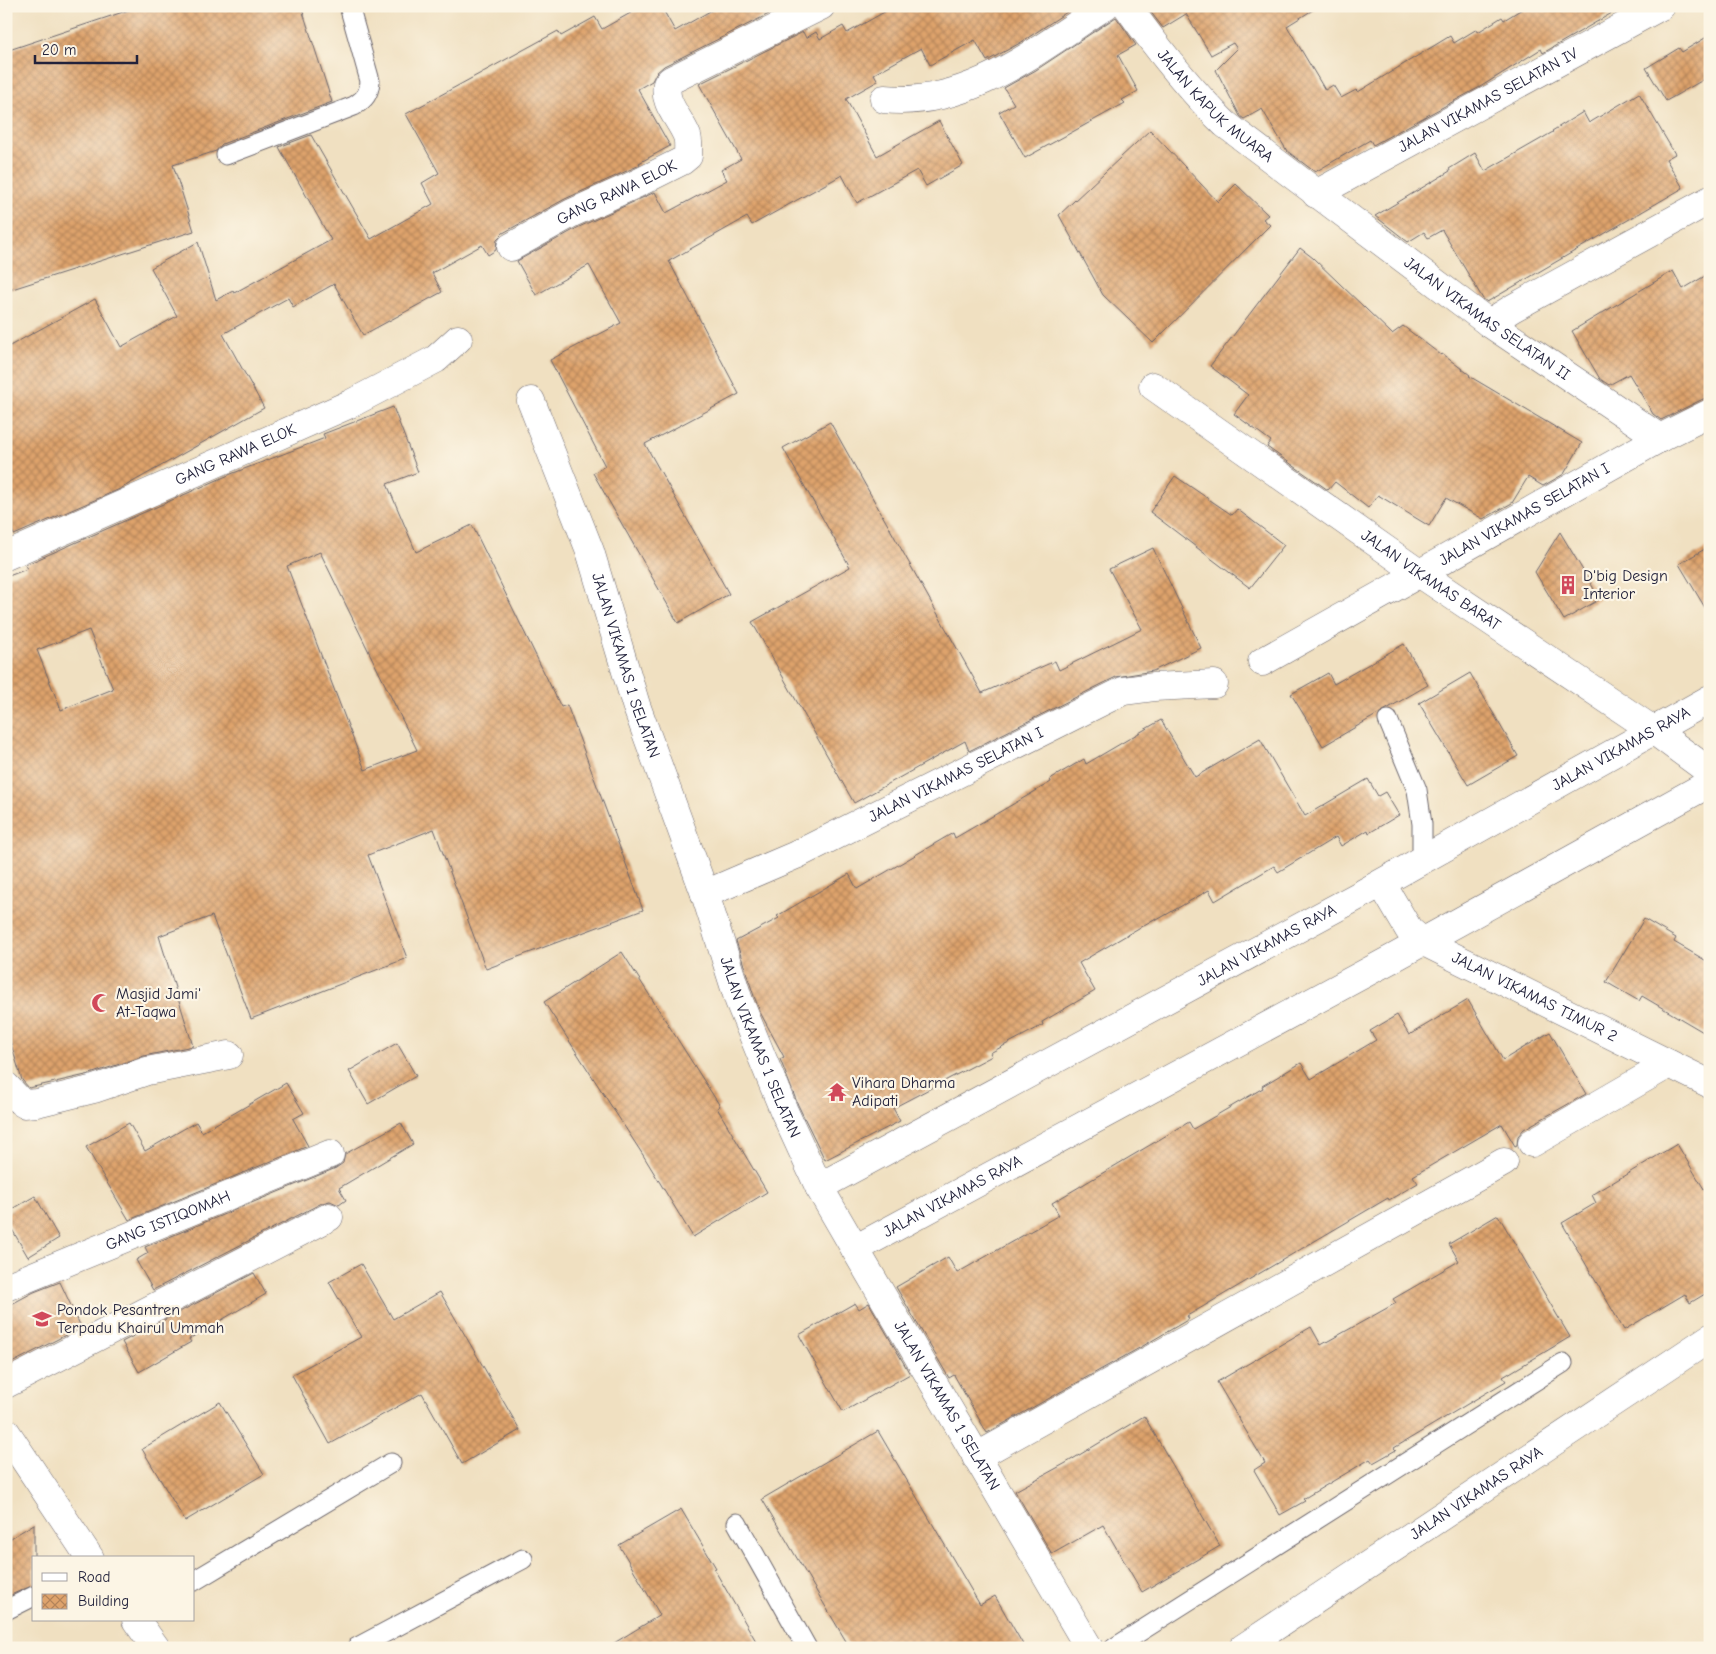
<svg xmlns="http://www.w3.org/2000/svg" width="1716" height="1654" viewBox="0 0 1716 1654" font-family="'Comic Neue',sans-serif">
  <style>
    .building { fill: url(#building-cross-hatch); fill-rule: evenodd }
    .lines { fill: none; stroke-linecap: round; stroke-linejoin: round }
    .lane-casing { stroke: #6a646a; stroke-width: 21 }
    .street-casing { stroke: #6a646a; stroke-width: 29 }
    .lane { stroke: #fff; stroke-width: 19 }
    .street { stroke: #fff; stroke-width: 28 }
    .labels { text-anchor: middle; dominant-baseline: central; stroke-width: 4.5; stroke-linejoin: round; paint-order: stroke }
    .street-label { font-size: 16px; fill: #22223b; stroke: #fcf5e5 }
    .poi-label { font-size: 16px; fill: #22223b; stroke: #fcf5e5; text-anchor: start }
  </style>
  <defs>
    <pattern id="building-cross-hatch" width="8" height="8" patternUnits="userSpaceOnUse" patternTransform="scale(1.25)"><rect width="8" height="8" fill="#dea36c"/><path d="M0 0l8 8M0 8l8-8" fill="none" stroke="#b4845a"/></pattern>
  </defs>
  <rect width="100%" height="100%" fill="#fcf5e5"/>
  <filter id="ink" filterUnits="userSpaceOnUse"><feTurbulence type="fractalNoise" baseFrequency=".02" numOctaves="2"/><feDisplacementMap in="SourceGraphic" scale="10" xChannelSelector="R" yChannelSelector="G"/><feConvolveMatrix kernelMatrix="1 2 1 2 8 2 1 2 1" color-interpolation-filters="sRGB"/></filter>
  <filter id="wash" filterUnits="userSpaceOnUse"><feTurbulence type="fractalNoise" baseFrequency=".0096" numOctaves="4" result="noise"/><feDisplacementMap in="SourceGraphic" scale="20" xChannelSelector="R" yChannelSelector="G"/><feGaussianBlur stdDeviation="1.12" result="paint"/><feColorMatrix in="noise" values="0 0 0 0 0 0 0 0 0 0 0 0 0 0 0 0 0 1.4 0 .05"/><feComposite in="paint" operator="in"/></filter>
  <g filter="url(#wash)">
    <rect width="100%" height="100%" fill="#f0e0c1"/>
    <g id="blocks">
      <g class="building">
        <path d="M 141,6 L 301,6 L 332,102 L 222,144 L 216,151 L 173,165 L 194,231 L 6,291 L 6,51 Z"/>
        <path d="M 643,6 L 661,6 L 675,31 L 719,6 L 785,6 L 664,66 L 656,73 L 652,81 L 638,89 L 670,146 L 639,163 L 640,165 L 565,199 L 503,233 L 497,239 L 496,250 L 488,255 L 482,245 L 432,273 L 442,292 L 363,335 L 334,284 L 293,307 L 288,298 L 223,334 L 264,408 L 120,489 L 14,535 L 6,514 L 6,348 L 95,299 L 121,347 L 177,316 L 151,268 L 198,242 L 216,300 L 233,291 L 234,293 L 331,240 L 279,147 L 311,135 L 371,239 L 433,204 L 422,183 L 439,173 L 406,114 L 558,31 L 561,36 L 595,17 L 602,29 Z"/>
        <path d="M 895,6 L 1076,6 L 1020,43 L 987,61 L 975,40 L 930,65 L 921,48 L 874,74 L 878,81 L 846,99 L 877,156 L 939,121 L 963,165 L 926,186 L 917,170 L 857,203 L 842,175 L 752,225 L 747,217 L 669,261 L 739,394 L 645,444 L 729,594 L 678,623 L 593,473 L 605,466 L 550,360 L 621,323 L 589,265 L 536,295 L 517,261 L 579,227 L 655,192 L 666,213 L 727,180 L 721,170 L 741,159 L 699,84 L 803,32 L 806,38 L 816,32 L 820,39 L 843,26 L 847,33 Z"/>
        <path d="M 1146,6 L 1319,6 L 1287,26 L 1325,90 L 1333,85 L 1341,98 L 1356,90 L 1358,92 L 1450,36 L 1454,43 L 1477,29 L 1478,32 L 1502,17 L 1504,20 L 1527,6 L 1624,6 L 1543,53 L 1541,49 L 1480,87 L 1373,145 L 1370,140 L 1315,172 L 1287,151 L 1262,109 L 1244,119 L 1240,116 L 1216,70 L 1237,49 L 1233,43 L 1211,55 L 1186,14 L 1163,28 Z"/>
        <path d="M 1116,17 L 1136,45 L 1118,55 L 1138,91 L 1122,100 L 1125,103 L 1025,158 L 999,112 L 1014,104 L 1004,88 L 1036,70 Z"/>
        <path d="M 1710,35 L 1710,76 L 1666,101 L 1646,68 L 1679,48 L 1682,52 Z"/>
        <path d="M 1639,93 L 1675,154 L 1666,159 L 1683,188 L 1487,302 L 1483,299 L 1442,230 L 1428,238 L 1424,232 L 1408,242 L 1375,216 L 1450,171 L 1449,169 L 1475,153 L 1485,171 L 1553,132 L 1552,131 L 1583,112 L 1589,123 Z"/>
        <path d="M 1150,130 L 1218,202 L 1236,184 L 1268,215 L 1263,219 L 1270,225 L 1153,343 L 1103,295 L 1059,215 Z"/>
        <path d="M 1300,248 L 1313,258 L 1392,334 L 1403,326 L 1441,355 L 1442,354 L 1470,375 L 1469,376 L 1582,443 L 1564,474 L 1543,486 L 1528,477 L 1512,503 L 1483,519 L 1446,498 L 1429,526 L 1378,495 L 1368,508 L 1335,482 L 1328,490 L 1267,447 L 1271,441 L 1234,414 L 1248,395 L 1210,366 Z"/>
        <path d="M 1673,271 L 1683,289 L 1710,273 L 1710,397 L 1703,399 L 1661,420 L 1653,414 L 1629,374 L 1609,385 L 1600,379 L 1572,331 Z"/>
        <path d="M 393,407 L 418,472 L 387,484 L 416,552 L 472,525 L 561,707 L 567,705 L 643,910 L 486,969 L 434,829 L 368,855 L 407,958 L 251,1019 L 212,916 L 159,936 L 193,1046 L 144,1056 L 90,1074 L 29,1088 L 22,1080 L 6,1028 L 6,577 L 27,569 L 25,565 L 231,474 L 325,438 L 323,434 ZM 320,552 L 417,750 L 365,770 L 287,566 ZM 89,630 L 113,689 L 61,710 L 37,650 Z"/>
        <path d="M 830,422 L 982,693 L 1055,661 L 1059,670 L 1142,629 L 1109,569 L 1153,548 L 1201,648 L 1153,671 L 1116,677 L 969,751 L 965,741 L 854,803 L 752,622 L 850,567 L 783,448 Z"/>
        <path d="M 1175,476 L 1232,515 L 1237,509 L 1284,545 L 1250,588 L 1150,512 Z"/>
        <path d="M 1560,532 L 1600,599 L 1564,620 L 1535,572 Z"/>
        <path d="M 1710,546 L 1710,616 L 1679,564 Z"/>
        <path d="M 1404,644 L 1428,685 L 1323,746 L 1291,694 L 1328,673 L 1334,684 Z"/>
        <path d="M 1470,673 L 1518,756 L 1468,785 L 1419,703 Z"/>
        <path d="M 1161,720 L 1195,777 L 1260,739 L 1305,816 L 1368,779 L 1378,796 L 1385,792 L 1399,815 L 1369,833 L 1368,830 L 1341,846 L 1336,837 L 1278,872 L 1274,866 L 1215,901 L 1209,890 L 1157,920 L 1156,918 L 1079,963 L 1095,991 L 1042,1022 L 1043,1025 L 990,1053 L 992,1056 L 893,1108 L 900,1121 L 825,1160 L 798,1105 L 780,1059 L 784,1057 L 761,1014 L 754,996 L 736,941 L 779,918 L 777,916 L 849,874 L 857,889 L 953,833 L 955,838 L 1051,782 L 1050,779 L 1084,759 L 1086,764 Z"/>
        <path d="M 1644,919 L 1676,938 L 1674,942 L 1710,963 L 1710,1036 L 1642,996 L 1639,1001 L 1606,982 Z"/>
        <path d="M 622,952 L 720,1106 L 717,1108 L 767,1192 L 693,1237 L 643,1155 L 544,1002 Z"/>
        <path d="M 1468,1000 L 1503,1060 L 1550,1032 L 1586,1094 L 1524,1129 L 1518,1136 L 1517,1145 L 1515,1146 L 1502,1124 L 1413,1176 L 1418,1183 L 1389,1200 L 1388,1198 L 1187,1316 L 1189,1319 L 1143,1346 L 987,1433 L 954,1375 L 949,1378 L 896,1287 L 948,1257 L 957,1273 L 1059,1215 L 1052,1203 L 1189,1122 L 1193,1129 L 1263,1088 L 1262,1086 L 1301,1063 L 1311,1079 L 1376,1040 L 1370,1031 L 1397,1015 L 1409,1035 Z"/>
        <path d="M 397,1043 L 416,1076 L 368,1104 L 349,1071 Z"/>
        <path d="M 286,1083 L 304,1113 L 293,1119 L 308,1146 L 129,1220 L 86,1147 L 129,1123 L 145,1151 L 196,1122 L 202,1132 Z"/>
        <path d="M 401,1123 L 413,1144 L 339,1188 L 346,1200 L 339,1205 L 330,1201 L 322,1203 L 153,1290 L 136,1260 L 148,1253 L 145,1247 L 336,1168 L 343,1163 L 345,1154 Z"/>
        <path d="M 1677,1144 L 1710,1199 L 1710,1291 L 1690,1303 L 1685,1294 L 1624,1330 L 1562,1223 L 1596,1203 L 1592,1195 Z"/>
        <path d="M 35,1196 L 59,1238 L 28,1257 L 6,1219 L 6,1213 Z"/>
        <path d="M 1498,1215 L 1570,1337 L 1503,1377 L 1506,1381 L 1394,1448 L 1396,1450 L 1373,1463 L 1370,1459 L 1303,1499 L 1305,1501 L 1280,1515 L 1254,1470 L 1265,1463 L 1217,1382 L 1311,1327 L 1321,1345 L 1396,1303 L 1393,1299 L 1459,1261 L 1449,1244 Z"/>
        <path d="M 361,1264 L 393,1319 L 440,1292 L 520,1430 L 462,1464 L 422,1393 L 330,1444 L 292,1375 L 361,1337 L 329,1282 Z"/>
        <path d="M 254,1273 L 266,1294 L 189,1339 L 191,1342 L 139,1372 L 122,1342 Z"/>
        <path d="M 60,1282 L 81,1327 L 6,1366 L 6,1307 L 34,1292 Z"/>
        <path d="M 855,1303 L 859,1309 L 869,1303 L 910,1374 L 843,1412 L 799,1335 Z"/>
        <path d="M 220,1402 L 264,1474 L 185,1521 L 142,1449 Z"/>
        <path d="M 1144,1416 L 1220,1546 L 1142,1592 L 1103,1525 L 1052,1554 L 1015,1491 L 1066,1463 Z"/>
        <path d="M 878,1431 L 980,1605 L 995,1596 L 1025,1648 L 850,1648 L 762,1499 Z"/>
        <path d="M 681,1509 L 716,1568 L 714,1569 L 760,1648 L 606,1648 L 660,1615 L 619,1545 Z"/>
        <path d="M 34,1524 L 34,1585 L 6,1597 L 6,1541 Z"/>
      </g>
    </g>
  </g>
  <g filter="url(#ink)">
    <use href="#blocks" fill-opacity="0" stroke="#6a646a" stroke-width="1"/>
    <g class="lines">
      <g class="lane-casing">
        <g id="lane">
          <path d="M 226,155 L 354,106 C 365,99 369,94 370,81 L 349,6"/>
          <path d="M 1388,720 L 1417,790 L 1422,824 L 1422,848 L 1426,858"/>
          <path d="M 737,1523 L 807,1648"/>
          <path d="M 194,1581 L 391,1463"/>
          <path d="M 6,1610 L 34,1596"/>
          <path d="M 356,1648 L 523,1559"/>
          <path d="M 1114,1648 L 1563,1363"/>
        </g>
      </g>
      <g class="street-casing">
        <g id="street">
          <path id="s1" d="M 1127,6 C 1157,48 1188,88 1225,124 L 1489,323 L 1660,438"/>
          <path d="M 884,99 C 968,108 1038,49 1105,6"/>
          <path id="s2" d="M 1316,194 L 1661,6"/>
          <path id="s3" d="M 511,247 L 572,213 L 636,184 L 682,161 L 688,156 C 688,149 689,142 687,136 C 680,118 663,104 667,84 L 671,80 L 821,6"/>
          <path d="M 1489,323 L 1513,308 L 1710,200"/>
          <path id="s4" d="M 1153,386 L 1419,573 L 1653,730 L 1710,772"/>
          <path id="s5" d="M 531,401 L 590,551 L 636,705 L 705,894 L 739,1001 L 784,1111 L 819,1187 L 855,1249 L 1089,1648"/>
          <path id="s6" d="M 6,556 L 350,404 L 436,359 L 458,339"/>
          <path id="s7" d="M 1262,662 L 1660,438 L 1710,413"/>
          <path id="s8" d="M 1382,884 L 1409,930 L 1422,941 L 1710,1084"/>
          <path id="s9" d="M 705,894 L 796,855 L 1123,691 L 1154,687 L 1214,684"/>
          <path d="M 6,1086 L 20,1101 L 24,1104 L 37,1103 L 94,1089 L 147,1071 L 229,1055"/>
          <path d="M 1532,1143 L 1669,1064"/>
          <path id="s10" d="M 819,1187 L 1358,896 L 1710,699"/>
          <path id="s11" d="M 855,1249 L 1397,956 L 1710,783"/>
          <path id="s12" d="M 6,1287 L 330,1154"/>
          <path d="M 6,1384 L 329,1217"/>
          <path d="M 6,1432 L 90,1558"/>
          <path d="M 976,1457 L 1504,1162"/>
          <path d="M 136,1620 L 156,1648"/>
          <path id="s13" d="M 1243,1648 L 1710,1338"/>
        </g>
      </g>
      <use href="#lane" class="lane"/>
      <use href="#street" class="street"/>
    </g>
  </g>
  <defs>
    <g id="building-bare" transform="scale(1.5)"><path d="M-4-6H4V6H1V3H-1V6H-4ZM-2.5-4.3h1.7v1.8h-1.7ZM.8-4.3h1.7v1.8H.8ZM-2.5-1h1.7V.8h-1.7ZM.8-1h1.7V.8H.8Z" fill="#d1495b" stroke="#fcf5e5" stroke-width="2.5" paint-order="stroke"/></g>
    <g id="mosque-bare" transform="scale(1.5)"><path d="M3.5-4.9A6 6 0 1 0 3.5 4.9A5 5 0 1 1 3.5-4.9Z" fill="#d1495b" stroke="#fcf5e5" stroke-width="2.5" paint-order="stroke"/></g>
    <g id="temple-bare" transform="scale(1.5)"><path d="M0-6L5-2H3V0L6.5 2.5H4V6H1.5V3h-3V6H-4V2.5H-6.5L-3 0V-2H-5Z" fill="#d1495b" stroke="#fcf5e5" stroke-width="2.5" paint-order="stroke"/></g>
    <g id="school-bare" transform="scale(1.5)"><path d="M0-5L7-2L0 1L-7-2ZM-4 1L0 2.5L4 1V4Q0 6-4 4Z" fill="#d1495b" stroke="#fcf5e5" stroke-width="2.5" paint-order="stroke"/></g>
  </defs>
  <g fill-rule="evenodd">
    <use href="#building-bare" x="1568" y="585"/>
    <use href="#mosque-bare" x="101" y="1003"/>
    <use href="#temple-bare" x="837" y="1092"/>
    <use href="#school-bare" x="42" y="1319"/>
  </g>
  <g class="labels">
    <g class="street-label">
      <text stroke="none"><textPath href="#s2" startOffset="196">JALAN VIKAMAS SELATAN IV</textPath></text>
      <text stroke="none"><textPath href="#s1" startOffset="134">JALAN KAPUK MUARA</textPath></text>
      <text stroke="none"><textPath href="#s3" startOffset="119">GANG RAWA ELOK</textPath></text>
      <text stroke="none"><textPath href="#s1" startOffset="480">JALAN VIKAMAS SELATAN II</textPath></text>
      <text stroke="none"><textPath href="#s6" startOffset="251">GANG RAWA ELOK</textPath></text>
      <text stroke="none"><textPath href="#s7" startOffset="301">JALAN VIKAMAS SELATAN I</textPath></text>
      <text stroke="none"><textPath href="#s4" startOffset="339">JALAN VIKAMAS BARAT</textPath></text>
      <text stroke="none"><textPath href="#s5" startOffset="281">JALAN VIKAMAS 1 SELATAN</textPath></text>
      <text stroke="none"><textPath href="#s10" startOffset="914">JALAN VIKAMAS RAYA</textPath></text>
      <text stroke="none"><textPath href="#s9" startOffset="278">JALAN VIKAMAS SELATAN I</textPath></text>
      <text stroke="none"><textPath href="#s10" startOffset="509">JALAN VIKAMAS RAYA</textPath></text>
      <text stroke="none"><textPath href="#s8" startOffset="196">JALAN VIKAMAS TIMUR 2</textPath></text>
      <text stroke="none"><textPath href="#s5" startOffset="686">JALAN VIKAMAS 1 SELATAN</textPath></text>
      <text stroke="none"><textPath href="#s11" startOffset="111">JALAN VIKAMAS RAYA</textPath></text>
      <text stroke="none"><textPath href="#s12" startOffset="175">GANG ISTIQOMAH</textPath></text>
      <text stroke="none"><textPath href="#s5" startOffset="1091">JALAN VIKAMAS 1 SELATAN</textPath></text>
      <text stroke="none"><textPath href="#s13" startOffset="280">JALAN VIKAMAS RAYA</textPath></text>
    </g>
    <g class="poi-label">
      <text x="1583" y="576">D'big Design<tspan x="1583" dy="18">Interior</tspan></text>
      <text x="116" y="994">Masjid Jami'<tspan x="116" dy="18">At-Taqwa</tspan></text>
      <text x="852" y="1083">Vihara Dharma<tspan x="852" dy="18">Adipati</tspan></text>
      <text x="57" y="1310">Pondok Pesantren<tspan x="57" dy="18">Terpadu Khairul Ummah</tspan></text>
    </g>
  </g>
  <rect width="1716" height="1654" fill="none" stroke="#fcf5e5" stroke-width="25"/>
  <rect x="32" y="1556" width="162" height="65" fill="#fcf5e5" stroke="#a5a1a1"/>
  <rect x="42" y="1573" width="25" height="8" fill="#ffffff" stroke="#a5a1a1"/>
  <text x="78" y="1582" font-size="15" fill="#22223b">Road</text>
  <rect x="42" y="1594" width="25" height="15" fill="url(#building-cross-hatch)" stroke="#a5a1a1"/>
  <text x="78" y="1606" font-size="15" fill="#22223b">Building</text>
  <path d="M35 55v8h102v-8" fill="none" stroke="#22223b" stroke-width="2.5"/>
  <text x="42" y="55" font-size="15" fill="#22223b" stroke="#fcf5e5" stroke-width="4" paint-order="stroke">20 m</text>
</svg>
